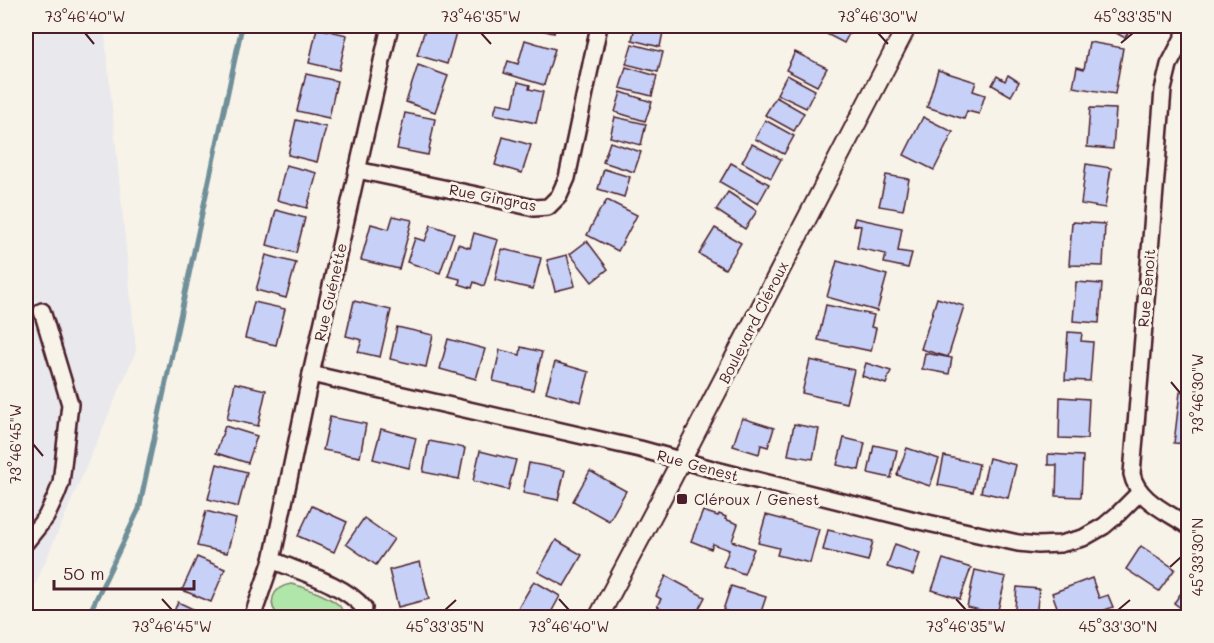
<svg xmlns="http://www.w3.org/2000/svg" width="1214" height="643" viewBox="0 0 1214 643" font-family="Mali,sans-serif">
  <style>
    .built { fill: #e9e8ec }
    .green { fill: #b0e6a9; stroke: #7d826a; stroke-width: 1.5 }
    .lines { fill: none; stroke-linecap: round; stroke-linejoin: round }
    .stream { stroke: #6f8f99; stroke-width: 5 }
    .building { fill: #c7d0f7; stroke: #4a1f2b; stroke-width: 1.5 }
    .minor-casing { stroke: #4a1f2b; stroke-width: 20 }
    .tertiary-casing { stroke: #4a1f2b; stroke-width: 22 }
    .minor { stroke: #f7f3e8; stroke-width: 15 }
    .tertiary { stroke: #f7f3e8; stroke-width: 18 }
    .ticks { fill: none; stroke: #4a1f2b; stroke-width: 2 }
    .poi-dot { fill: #4a1f2b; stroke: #f7f3e8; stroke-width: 2 }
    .labels { text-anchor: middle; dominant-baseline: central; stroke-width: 6; stroke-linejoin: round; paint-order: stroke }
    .street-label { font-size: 15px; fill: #4a1f2b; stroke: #f7f3e8 }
    .poi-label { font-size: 15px; fill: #4a1f2b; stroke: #f7f3e8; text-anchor: start }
    .neatline { fill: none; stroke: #4a1f2b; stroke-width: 2 }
    .ticks-label { font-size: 15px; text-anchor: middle; fill: #4a1f2b }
  </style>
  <rect width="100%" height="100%" fill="#f7f3e8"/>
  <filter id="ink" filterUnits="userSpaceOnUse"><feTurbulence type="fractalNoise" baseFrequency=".0167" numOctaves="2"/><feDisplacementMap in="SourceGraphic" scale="12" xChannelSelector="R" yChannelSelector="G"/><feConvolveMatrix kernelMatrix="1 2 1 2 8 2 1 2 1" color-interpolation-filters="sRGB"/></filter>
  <g filter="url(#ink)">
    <path class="built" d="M 26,26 L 104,26 L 136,351 L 26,606 Z"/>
    <path class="green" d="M 291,584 C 302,586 335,598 341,608 C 343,610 344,615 345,617 L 280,617 C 266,605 272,587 291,584 Z"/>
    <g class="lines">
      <path class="stream" d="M 87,618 L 139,509 L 242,26"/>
    </g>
    <g class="building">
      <path d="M 426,26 L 446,26 L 457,29 L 447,64 L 417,55 Z"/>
      <path d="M 525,26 L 556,26 L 554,33 Z"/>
      <path d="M 635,26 L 658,26 L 664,27 L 660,47 L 632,40 Z"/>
      <path d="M 819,26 L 853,26 L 844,43 L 817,29 Z"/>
      <path d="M 1104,26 L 1132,26 L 1125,38 Z"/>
      <path d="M 317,28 L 347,35 L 339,70 L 309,63 Z"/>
      <path d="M 525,40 L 555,49 L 544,85 L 504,73 L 508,61 L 518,64 Z"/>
      <path d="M 1089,42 L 1123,48 L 1115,94 L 1073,87 L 1077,67 L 1084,69 Z"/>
      <path d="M 632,44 L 663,52 L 658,72 L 626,64 Z"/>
      <path d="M 795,52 L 827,68 L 817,86 L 786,70 Z"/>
      <path d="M 418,65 L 448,76 L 435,112 L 406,102 Z"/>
      <path d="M 626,67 L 657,76 L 652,96 L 620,88 Z"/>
      <path d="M 938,70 L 976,82 L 973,91 L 985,95 L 979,114 L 967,111 L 964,119 L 927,107 Z"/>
      <path d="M 306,74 L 337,81 L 329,118 L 297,111 Z"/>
      <path d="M 787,75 L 815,90 L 806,108 L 777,94 Z"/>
      <path d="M 1008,75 L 1019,82 L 1011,96 L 992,85 L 997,76 L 1005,81 Z"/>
      <path d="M 518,82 L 530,85 L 529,89 L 543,92 L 536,123 L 494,114 L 497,103 L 513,106 Z"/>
      <path d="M 621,92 L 652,102 L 645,121 L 615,112 Z"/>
      <path d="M 776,97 L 804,113 L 794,131 L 765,115 Z"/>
      <path d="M 1090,108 L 1116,109 L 1113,149 L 1087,147 Z"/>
      <path d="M 405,113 L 435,119 L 428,155 L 397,149 Z"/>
      <path d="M 615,117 L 646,124 L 641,145 L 610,137 Z"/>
      <path d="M 923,117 L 953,132 L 934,170 L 904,155 Z"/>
      <path d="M 296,120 L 326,127 L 317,162 L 288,155 Z"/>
      <path d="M 765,120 L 794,136 L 784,154 L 755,139 Z"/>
      <path d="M 503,137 L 531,145 L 522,173 L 495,165 Z"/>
      <path d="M 610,142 L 641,152 L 634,172 L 603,162 Z"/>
      <path d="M 752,144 L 781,159 L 771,178 L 742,162 Z"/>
      <path d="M 731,163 L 769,184 L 758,204 L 720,182 Z"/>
      <path d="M 1086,164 L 1111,168 L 1105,208 L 1081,204 Z"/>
      <path d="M 286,165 L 317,173 L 307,208 L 277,200 Z"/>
      <path d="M 604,169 L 630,177 L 624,197 L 598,189 Z"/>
      <path d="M 886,175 L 909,179 L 903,210 L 879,206 Z"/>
      <path d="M 728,192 L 757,211 L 745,229 L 716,210 Z"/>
      <path d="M 607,200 L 637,215 L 618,251 L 587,235 L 601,208 L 602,208 Z"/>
      <path d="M 276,210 L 305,218 L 296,253 L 267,245 Z"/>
      <path d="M 393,216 L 412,220 L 399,269 L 361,260 L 371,224 L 389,229 Z"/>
      <path d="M 855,218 L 902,228 L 898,251 L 912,253 L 908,268 L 884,263 L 886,254 L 857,248 L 861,226 L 853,225 Z"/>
      <path d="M 1072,222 L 1105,224 L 1103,266 L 1069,265 Z"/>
      <path d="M 431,225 L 454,233 L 440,273 L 407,262 L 415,238 L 425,241 Z"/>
      <path d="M 715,228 L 741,243 L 725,269 L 699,254 Z"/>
      <path d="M 474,233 L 498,240 L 484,286 L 474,282 L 472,288 L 459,284 L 460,279 L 448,276 L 458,244 L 470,248 Z"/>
      <path d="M 587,241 L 608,269 L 592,282 L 570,254 Z"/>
      <path d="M 502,249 L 541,258 L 533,289 L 495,280 Z"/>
      <path d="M 266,255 L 296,263 L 286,298 L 256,290 Z"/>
      <path d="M 567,255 L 575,286 L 555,291 L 547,260 Z"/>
      <path d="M 837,261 L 887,275 L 877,311 L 827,297 Z"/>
      <path d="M 1188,277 L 1188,317 L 1185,317 Z"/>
      <path d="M 1076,282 L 1102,284 L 1099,323 L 1073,321 Z"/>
      <path d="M 937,298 L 964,306 L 948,357 L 921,349 Z"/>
      <path d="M 354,301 L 391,310 L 380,357 L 358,352 L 362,340 L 346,336 Z"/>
      <path d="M 254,302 L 285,309 L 276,345 L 245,338 Z"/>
      <path d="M 826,305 L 874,315 L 871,327 L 876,328 L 871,351 L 818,340 Z"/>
      <path d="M 397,327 L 433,335 L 426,367 L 390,359 Z"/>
      <path d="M 1068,332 L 1082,333 L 1081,341 L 1093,342 L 1090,381 L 1065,380 Z"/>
      <path d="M 1186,334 L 1188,334 L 1188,374 L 1184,374 Z"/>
      <path d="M 448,339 L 485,349 L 476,379 L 440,369 Z"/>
      <path d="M 521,347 L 542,352 L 533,390 L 493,381 L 500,350 L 520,355 Z"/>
      <path d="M 925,353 L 952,358 L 949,374 L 922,369 Z"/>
      <path d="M 810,360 L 854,370 L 846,403 L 802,393 Z"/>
      <path d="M 555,362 L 589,372 L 581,402 L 546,392 Z"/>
      <path d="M 866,363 L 891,371 L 886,384 L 862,376 Z"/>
      <path d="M 235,383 L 266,390 L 258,426 L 227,419 Z"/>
      <path d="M 1180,392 L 1188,393 L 1188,444 L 1174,443 Z"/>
      <path d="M 1060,397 L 1089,399 L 1087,439 L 1059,438 Z"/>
      <path d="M 330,417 L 366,424 L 360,457 L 323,450 Z"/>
      <path d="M 742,418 L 774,428 L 768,447 L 761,445 L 759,454 L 733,446 Z"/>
      <path d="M 794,424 L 819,429 L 813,459 L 788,455 Z"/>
      <path d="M 225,426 L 257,436 L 248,463 L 216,453 Z"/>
      <path d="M 381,429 L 416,438 L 409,468 L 373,459 Z"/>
      <path d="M 844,438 L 865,443 L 859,470 L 837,465 Z"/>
      <path d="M 429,441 L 465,448 L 459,479 L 423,472 Z"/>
      <path d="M 874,445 L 897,450 L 891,478 L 868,473 Z"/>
      <path d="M 907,448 L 939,459 L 930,486 L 897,475 Z"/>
      <path d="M 480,451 L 516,460 L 508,490 L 473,481 Z"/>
      <path d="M 1048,454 L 1083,456 L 1081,497 L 1056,496 L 1057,465 L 1048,465 Z"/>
      <path d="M 944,456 L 979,464 L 973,492 L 938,485 Z"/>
      <path d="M 989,458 L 1016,465 L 1008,498 L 981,492 Z"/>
      <path d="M 529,463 L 565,470 L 558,500 L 523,493 Z"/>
      <path d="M 217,464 L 247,472 L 238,507 L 208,499 Z"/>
      <path d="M 590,471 L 626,491 L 609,521 L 573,501 Z"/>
      <path d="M 312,506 L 347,522 L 334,552 L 298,536 Z"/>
      <path d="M 206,511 L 236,519 L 227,553 L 197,546 Z"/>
      <path d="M 703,511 L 718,516 L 719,514 L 726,517 L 725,519 L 738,524 L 732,541 L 754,549 L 744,574 L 723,566 L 729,550 L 713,544 L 711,549 L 691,541 Z"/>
      <path d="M 766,515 L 819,529 L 810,563 L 777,555 L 779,548 L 758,543 Z"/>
      <path d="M 364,518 L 394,539 L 376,565 L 346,544 Z"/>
      <path d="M 828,530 L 873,541 L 868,561 L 823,550 Z"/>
      <path d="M 556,540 L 582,555 L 564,586 L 538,572 Z"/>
      <path d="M 895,544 L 920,553 L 913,575 L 887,567 Z"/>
      <path d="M 1141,546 L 1175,569 L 1159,591 L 1126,569 Z"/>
      <path d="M 197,557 L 225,569 L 211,602 L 182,590 Z"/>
      <path d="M 943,559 L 971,568 L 960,599 L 932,590 Z"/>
      <path d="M 420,562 L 429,599 L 398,607 L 389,570 Z"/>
      <path d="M 975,570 L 1006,577 L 997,614 L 967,607 Z"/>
      <path d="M 666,576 L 705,597 L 694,618 L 677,618 L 657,606 L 661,599 L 656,596 Z"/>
      <path d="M 1092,578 L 1099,598 L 1108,595 L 1113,607 L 1084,618 L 1061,618 L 1052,593 Z"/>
      <path d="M 534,581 L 560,596 L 548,618 L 525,618 L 516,612 Z"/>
      <path d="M 1188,583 L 1188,613 L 1174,603 Z"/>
      <path d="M 731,586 L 766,597 L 759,618 L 746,618 L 723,610 Z"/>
      <path d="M 1017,587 L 1039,589 L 1036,618 L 1014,618 Z"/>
      <path d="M 178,602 L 208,616 L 207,618 L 171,618 Z"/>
    </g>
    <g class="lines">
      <g class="minor-casing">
        <g id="minor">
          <path d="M 1188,28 L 1169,65 L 1163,90 L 1132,474 C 1137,500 1168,512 1188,526"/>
          <path d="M 357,170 L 491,198 L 534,208 L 548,207 L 559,196 L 567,178 L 599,26"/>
          <path d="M 311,374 L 640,449 L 716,470 L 919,521 L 1018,543 L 1038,545 L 1060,544 L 1083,538 L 1104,526 L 1118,514 L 1140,492"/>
          <path d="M 26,542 L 46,517 L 56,496 L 61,483 L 70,404 L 42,311"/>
          <path d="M 272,560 C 300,572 344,584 364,608 L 362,618"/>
          <path d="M 252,618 L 272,560 L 311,374 L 390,26"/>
        </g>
      </g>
      <g class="tertiary-casing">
        <path id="tertiary" d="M 598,618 L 670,482 L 907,26"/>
      </g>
      <use href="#minor" class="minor"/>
      <use href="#tertiary" class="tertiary"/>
    </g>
  </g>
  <path class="ticks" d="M 85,33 L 94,44M 481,33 L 491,44M 878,33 L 888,44M 1121,43 L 1133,33M 1171,382 L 1181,394M 33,444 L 43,456M 1170,567 L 1181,557M 162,599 L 172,610M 559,599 L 569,610M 956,599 L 966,610M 445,610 L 456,600M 1118,610 L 1130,600"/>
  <rect class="poi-dot" x="676" y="493" width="12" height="12" rx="3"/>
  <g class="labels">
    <g class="street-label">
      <text transform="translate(493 197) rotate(11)">Rue Gingras</text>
      <text transform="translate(1146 288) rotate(-85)">Rue Benoit</text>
      <text transform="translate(330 292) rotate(-77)">Rue Guénette</text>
      <text transform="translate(753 322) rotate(-63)">Boulevard Cléroux</text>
      <text transform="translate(698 465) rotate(15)">Rue Genest</text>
    </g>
    <g class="poi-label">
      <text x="694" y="499">Cléroux / Genest</text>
    </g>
  </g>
  <rect width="1214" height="643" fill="none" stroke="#f7f3e8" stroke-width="66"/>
  <path d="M54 580v9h140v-9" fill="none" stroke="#4a1f2b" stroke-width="3"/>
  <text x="63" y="580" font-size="18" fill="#4a1f2b" stroke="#f7f3e8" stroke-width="4.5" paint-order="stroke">50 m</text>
  <rect x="33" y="33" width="1148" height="577" class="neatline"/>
  <g class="ticks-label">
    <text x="85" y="22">73°46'40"W</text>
    <text x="481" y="22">73°46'35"W</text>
    <text x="878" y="22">73°46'30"W</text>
    <text x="1133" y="22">45°33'35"N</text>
    <text transform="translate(1198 394) rotate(-90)" y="5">73°46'30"W</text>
    <text transform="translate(16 444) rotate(-90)" y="5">73°46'45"W</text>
    <text transform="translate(1198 557) rotate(-90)" y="5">45°33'30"N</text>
    <text x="172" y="632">73°46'45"W</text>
    <text x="445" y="632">45°33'35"N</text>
    <text x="569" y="632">73°46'40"W</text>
    <text x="966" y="632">73°46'35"W</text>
    <text x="1118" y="632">45°33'30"N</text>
  </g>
</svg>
